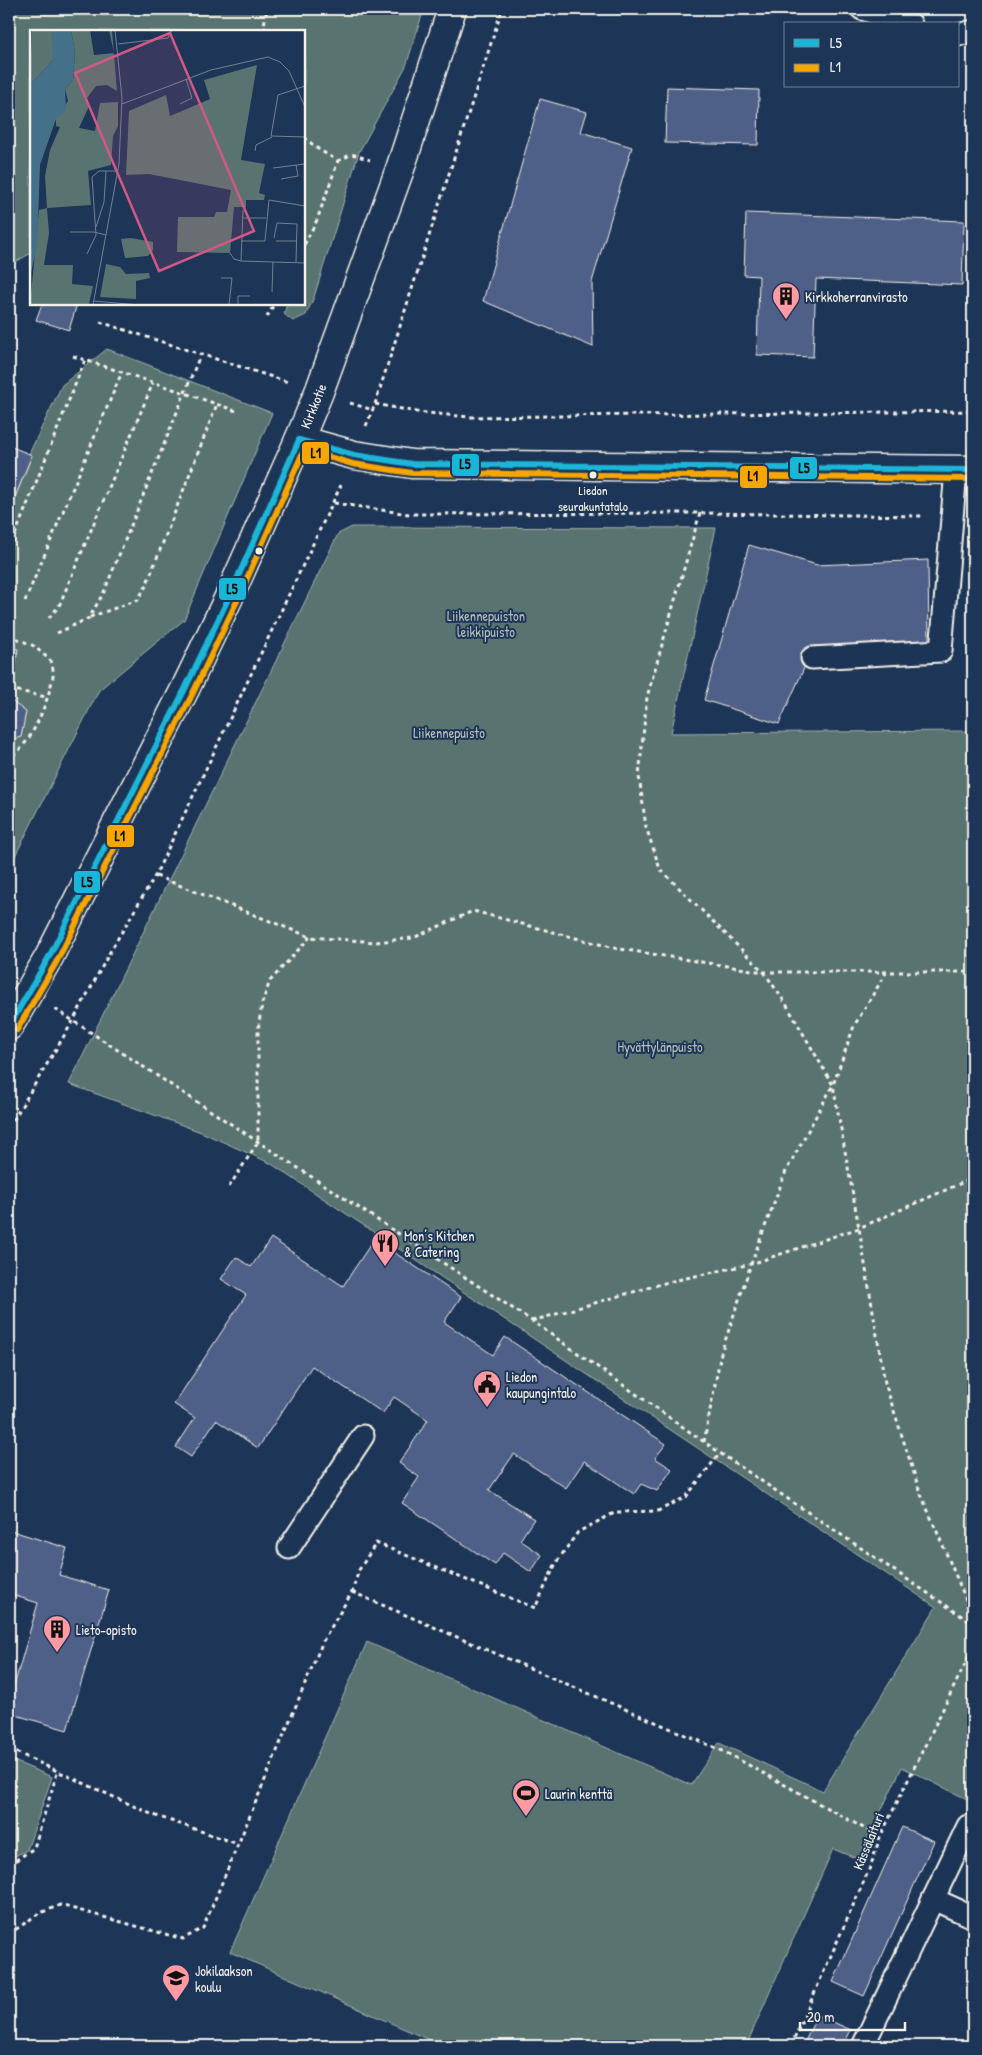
<svg xmlns="http://www.w3.org/2000/svg" width="982" height="2055" viewBox="0 0 982 2055" font-family="'Patrick Hand',sans-serif">
  <style>
    .green { fill: #587370; stroke: #a6b2ac }
    .building { fill: #4f6188; stroke: #f4f1e8 }
    .lines { fill: none; stroke-linecap: round; stroke-linejoin: round }
    .service-casing { stroke: #f4f1e8; stroke-width: 25 }
    .tertiary-casing { stroke: #f4f1e8; stroke-width: 31 }
    .path { stroke: #f4f1e8; stroke-width: 3; stroke-dasharray: 4 4; stroke-linecap: butt }
    .service { stroke: #1d3557; stroke-width: 21 }
    .tertiary { stroke: #1d3557; stroke-width: 28 }
    .bus-1-casing { stroke: #1d3557; stroke-width: 10 }
    .bus-2-casing { stroke: #1d3557; stroke-width: 10 }
    .bus-1 { stroke: #1ab6d8; stroke-width: 6 }
    .bus-2 { stroke: #f7a600; stroke-width: 6 }
    .bus-dot { fill: #f4f1e8; stroke: #1d3557; stroke-width: 2 }
    .labels { text-anchor: middle; dominant-baseline: central; stroke-width: 4; stroke-linejoin: round; paint-order: stroke }
    .bus-label { font-size: 13px; fill: #f4f1e8; stroke: #1d3557 }
    .poi-label { font-size: 14px; fill: #f4f1e8; stroke: #1d3557; text-anchor: start }
    .street-label { font-size: 14px; fill: #f4f1e8; stroke: #1d3557 }
    .park-label { font-size: 14px; fill: #b6bfb8; stroke: #1d3557 }
    .inset-road { fill: none; stroke: #738091; stroke-width: 1 }
    .view { fill: #d15985; fill-opacity: 0.15; stroke: #d15985; stroke-width: 2.5 }
    .inset-edge { fill: none; stroke: #f4f1e8; stroke-width: 2.5 }
    .line-badge { stroke: #1d3557; stroke-width: 2 }
    .pale-badge-label { font-size: 14px; text-anchor: middle; font-weight: bold; fill: #111 }
  </style>
  <rect width="100%" height="100%" fill="#1d3557"/>
  <filter id="ink" filterUnits="userSpaceOnUse"><feTurbulence type="fractalNoise" baseFrequency=".02" numOctaves="2"/><feDisplacementMap in="SourceGraphic" scale="10" xChannelSelector="R" yChannelSelector="G"/><feConvolveMatrix kernelMatrix="1 2 1 2 8 2 1 2 1" color-interpolation-filters="sRGB"/></filter>
  <g filter="url(#ink)">
    <g class="green">
      <path d="M 9,9 L 424,9 L 406,66 L 359,152 L 314,297 L 306,315 L 293,321 L 284,314 L 287,304 L 304,304 L 304,31 L 31,31 L 31,253 L 12,264 L 9,271 Z"/>
      <path d="M 107,349 L 272,413 L 184,620 L 99,690 L 9,868 L 9,512 L 32,456 L 29,454 L 62,385 Z"/>
      <path d="M 352,527 L 716,528 L 671,733 L 973,731 L 973,1802 L 902,1767 L 858,1859 L 833,1849 L 746,2046 L 443,2046 L 230,1952 L 367,1642 L 691,1785 L 719,1743 L 823,1791 L 936,1607 L 270,1163 L 201,1132 L 69,1084 L 338,534 Z"/>
      <path d="M 9,1759 L 52,1777 L 27,1850 L 9,1859 Z"/>
    </g>
    <g class="building">
      <path d="M 667,87 L 759,90 L 758,145 L 665,143 Z"/>
      <path d="M 540,99 L 587,112 L 581,132 L 632,147 L 592,282 L 593,347 L 483,301 Z"/>
      <path d="M 746,213 L 964,221 L 962,285 L 816,279 L 813,357 L 757,355 L 759,276 L 744,275 Z"/>
      <path d="M 42,304 L 77,304 L 69,330 L 36,320 Z"/>
      <path d="M 9,446 L 32,455 L 9,512 Z"/>
      <path d="M 749,545 L 817,565 L 928,560 L 929,645 L 814,646 L 779,724 L 704,700 Z"/>
      <path d="M 9,647 L 18,649 L 12,685 L 9,684 Z"/>
      <path d="M 9,699 L 26,712 L 21,737 L 9,740 Z"/>
      <path d="M 271,1238 L 343,1286 L 374,1239 L 461,1297 L 444,1322 L 493,1355 L 505,1337 L 666,1444 L 655,1458 L 672,1469 L 657,1491 L 641,1484 L 634,1494 L 584,1461 L 566,1488 L 514,1454 L 489,1490 L 534,1519 L 520,1540 L 542,1555 L 531,1572 L 503,1553 L 495,1565 L 402,1503 L 419,1477 L 399,1463 L 428,1420 L 394,1397 L 383,1413 L 312,1366 L 258,1448 L 216,1420 L 191,1457 L 176,1447 L 195,1418 L 174,1404 L 246,1295 L 221,1279 L 236,1257 L 251,1267 Z"/>
      <path d="M 9,1530 L 67,1548 L 59,1575 L 109,1590 L 67,1730 L 9,1713 L 9,1703 L 38,1603 L 9,1594 Z"/>
      <path d="M 902,1827 L 934,1841 L 864,1996 L 833,1982 Z"/>
      <path d="M 817,2015 L 851,2030 L 843,2046 L 803,2046 Z"/>
    </g>
    <g class="lines">
      <g class="service-casing">
        <g id="service">
          <path d="M 862,9 L 911,24"/>
          <path d="M 958,35 L 973,31"/>
          <path d="M 812,658 L 941,651 L 956,470"/>
          <path d="M 289,1548 L 363,1436"/>
          <path d="M 933,1899 L 973,1917"/>
          <path d="M 863,2046 L 968,1826"/>
        </g>
      </g>
      <g class="tertiary-casing">
        <g id="tertiary">
          <path d="M 299,440 L 354,455 L 412,464 L 973,470"/>
          <path d="M 9,1026 L 49,957 L 185,689 L 229,597 L 299,440 L 319,392 L 400,169 L 452,9"/>
        </g>
      </g>
      <g class="path">
        <path d="M 265,31 L 264,25 L 267,9"/>
        <path d="M 304,137 L 318,149 L 338,161 L 317,220 L 304,245"/>
        <path d="M 338,161 L 352,154 L 370,160"/>
        <path d="M 267,317 L 274,304"/>
        <path d="M 100,322 L 288,382"/>
        <path d="M 73,356 L 185,393 L 239,412"/>
        <path d="M 350,403 L 373,410"/>
        <path d="M 375,404 L 502,9"/>
        <path d="M 366,426 L 375,404 L 417,412 L 470,417 L 973,411"/>
        <path d="M 334,503 L 409,514 L 700,513 L 922,516"/>
        <path d="M 700,513 L 647,697 L 639,776 L 646,827 L 660,869 L 764,972 L 973,972"/>
        <path d="M 9,550 L 85,360"/>
        <path d="M 25,601 L 122,372"/>
        <path d="M 90,617 L 138,600 L 146,586 L 217,404"/>
        <path d="M 49,618 L 59,606 L 153,383"/>
        <path d="M 57,633 L 89,618 L 104,592 L 201,353"/>
        <path d="M 9,635 L 34,646 L 51,661 C 52,665 54,671 53,676 C 49,699 31,748 9,757"/>
        <path d="M 9,689 L 46,697"/>
        <path d="M 156,876 L 310,937 L 376,942 L 413,938 L 473,911 L 614,948 L 764,972 L 786,1004 L 833,1085 L 859,1228 L 885,1383 L 920,1492 L 967,1602 L 972,1623"/>
        <path d="M 55,1009 L 532,1321 L 720,1453 L 972,1623"/>
        <path d="M 9,1127 L 73,1021 L 111,950 L 155,876 L 341,485"/>
        <path d="M 229,1187 L 258,1142 L 258,1030 L 262,1003 L 270,981 L 310,937"/>
        <path d="M 532,1321 L 668,1282 L 751,1264 L 859,1228 L 973,1178"/>
        <path d="M 704,1442 L 721,1353 L 751,1264 L 786,1171 L 833,1085 L 854,1026 L 886,973"/>
        <path d="M 352,1592 L 723,1751 L 880,1837"/>
        <path d="M 9,1749 L 151,1814 L 238,1844"/>
        <path d="M 9,1865 L 34,1848 L 58,1770"/>
        <path d="M 9,1915 L 17,1930"/>
        <path d="M 9,1934 L 38,1914 L 60,1905 L 183,1939 L 203,1928 L 323,1641 L 352,1592 L 359,1570 L 376,1543 L 535,1608 L 556,1563 L 578,1532 L 616,1512 L 658,1511 L 686,1497 L 720,1453"/>
        <path d="M 791,2046 L 871,1865 L 880,1837 L 973,1648"/>
      </g>
      <use href="#service" class="service"/>
      <use href="#tertiary" class="tertiary"/>
      <g class="bus-1-casing">
        <g id="bus-1">
          <path d="M 299,440 L 354,455 L 412,464 L 973,470"/>
          <path d="M 9,1026 L 49,957 L 185,689 L 229,597 L 299,440"/>
        </g>
      </g>
      <g class="bus-2-casing">
        <path id="bus-2" d="M 17,1030 L 57,961 L 193,693 L 237,601 L 304,450 L 353,464 L 412,473 L 973,479"/>
      </g>
      <use href="#bus-1" class="bus-1"/>
      <use href="#bus-2" class="bus-2"/>
    </g>
  </g>
  <defs>
    <g id="building-pin" transform="scale(1.4375)"><path d="M0 17L-7.5 6A9.5 9.5 0 1 1 7.5 6Z" fill="#ff9aa2" stroke="#1d3557"/><path d="M-4-6H4V6H1V3H-1V6H-4ZM-2.5-4.3h1.7v1.8h-1.7ZM.8-4.3h1.7v1.8H.8ZM-2.5-1h1.7V.8h-1.7ZM.8-1h1.7V.8H.8Z" fill="#111"/></g>
    <g id="restaurant-pin" transform="scale(1.4375)"><path d="M0 17L-7.5 6A9.5 9.5 0 1 1 7.5 6Z" fill="#ff9aa2" stroke="#1d3557"/><path d="M-5-6h1v4h1v-4h1v4h1v-4h1v5L-1.5 .5V6h-2V.5L-5-1ZM5-6V6H3V1.5H1.5Q1.5-4 5-6Z" fill="#111"/></g>
    <g id="civic-pin" transform="scale(1.4375)"><path d="M0 17L-7.5 6A9.5 9.5 0 1 1 7.5 6Z" fill="#ff9aa2" stroke="#1d3557"/><path d="M-.6-6.5H3V-4.5H.6V-3L4-1V1h2V6H-6V1h2V-1L-.6-3ZM-1.2 2.5V6h2.4V2.5Z" fill="#111"/></g>
    <g id="stadium-pin" transform="scale(1.4375)"><path d="M0 17L-7.5 6A9.5 9.5 0 1 1 7.5 6Z" fill="#ff9aa2" stroke="#1d3557"/><path d="M0-5a6.5 5 0 1 0 0 10a6.5 5 0 1 0 0-10ZM-3.5-1.8h7v3.6h-7Z" fill="#111"/></g>
    <g id="school-pin" transform="scale(1.4375)"><path d="M0 17L-7.5 6A9.5 9.5 0 1 1 7.5 6Z" fill="#ff9aa2" stroke="#1d3557"/><path d="M0-5L7-2L0 1L-7-2ZM-4 1L0 2.5L4 1V4Q0 6-4 4Z" fill="#111"/></g>
  </defs>
  <g fill-rule="evenodd">
    <use href="#building-pin" x="786" y="296"/>
    <use href="#restaurant-pin" x="385" y="1243"/>
    <use href="#civic-pin" x="487" y="1384"/>
    <use href="#building-pin" x="57" y="1629"/>
    <use href="#stadium-pin" x="526" y="1793"/>
    <use href="#school-pin" x="176" y="1978"/>
  </g>
  <g class="bus-dot">
    <circle cx="593" cy="475" r="4.5"/>
    <circle cx="259" cy="551" r="4.5"/>
  </g>
  <g class="labels">
    <g class="bus-label">
      <text x="593" y="490">Liedon<tspan x="593" dy="16">seurakuntatalo</tspan></text>
    </g>
    <g class="poi-label">
      <text x="805" y="296">Kirkkoherranvirasto</text>
      <text x="404" y="1235">Mon’s Kitchen<tspan x="404" dy="16">&amp; Catering</tspan></text>
      <text x="506" y="1376">Liedon<tspan x="506" dy="16">kaupungintalo</tspan></text>
      <text x="76" y="1629">Lieto-opisto</text>
      <text x="545" y="1793">Laurin kenttä</text>
      <text x="195" y="1970">Jokilaakson<tspan x="195" dy="16">koulu</tspan></text>
    </g>
    <g class="street-label">
      <text transform="translate(313 406) rotate(-68)">Kirkkotie</text>
      <text transform="translate(868 1841) rotate(-68)">Kässälaituri</text>
    </g>
    <g class="park-label">
      <text x="486" y="615">Liikennepuiston<tspan x="486" dy="16">leikkipuisto</tspan></text>
      <text x="449" y="732">Liikennepuisto</text>
      <text x="660" y="1046">Hyvättylänpuisto</text>
    </g>
  </g>
  <g transform="translate(30 30)">
    <rect width="275" height="275" fill="#1d3557"/>
    <path d="M 2,0 L 22,0 L 24,17 L 23,30 L 0,55 ZM 41,0 L 60,0 L 64,25 L 84,23 L 79,0 L 82,0 L 87,61 L 77,55 L 66,56 L 57,68 L 59,76 L 49,98 L 65,101 L 70,73 L 88,72 L 88,96 L 83,106 L 81,135 L 58,141 L 61,175 L 17,178 L 19,203 L 14,235 L 43,235 L 42,254 L 63,256 L 59,274 L 0,275 L 9,180 L 17,178 L 15,146 L 20,120 L 30,97 L 26,96 L 26,89 L 38,71 L 35,59 L 43,50 L 45,22 ZM 227,35 L 211,130 L 235,134 L 229,163 L 235,165 L 234,170 L 216,170 L 216,177 L 204,177 L 200,223 L 147,222 L 148,187 L 184,187 L 186,182 L 197,182 L 201,160 L 119,144 L 96,145 L 99,81 L 136,65 L 140,86 L 180,69 L 174,50 ZM 101,208 L 123,212 L 123,220 L 118,226 L 95,228 L 91,209 ZM 76,234 L 90,237 L 96,244 L 119,243 L 120,248 L 106,251 L 106,269 L 70,267 Z" fill="#587370"/>
    <path d="M 22,0 L 41,0 L 45,22 L 43,50 L 35,59 L 36,80 L 26,89 L 10,135 L 7,217 L 0,247 L 0,55 L 23,30 Z" fill="#447089"/>
    <path class="inset-road" d="M 88,14 L 138,8 L 142,0M 275,56 L 248,65 L 241,106 L 275,107M 92,74 L 181,40 L 238,27 L 250,32 L 259,41 L 275,77M 150,74 L 162,68 L 156,49M 225,121 L 226,115 L 242,107M 243,138 L 275,134M 251,149 L 268,146 L 266,135M 213,188 L 236,188M 66,197 L 74,172 L 76,141M 40,202 L 64,202 L 76,205M 244,208 L 247,193 L 267,194 L 266,232M 211,211 L 235,211 L 239,170 L 275,176M 246,211 L 266,211M 200,223 L 204,229 L 211,231 L 275,233M 57,224 L 66,205 L 62,147 L 69,141 L 88,141M 211,231 L 213,180M 191,248 L 202,248 L 199,275M 242,262 L 243,232M 63,271 L 110,275M 63,275 L 89,134 L 92,68 L 85,0M 208,275 L 208,266 L 220,266"/>
    <path class="view" d="M 140,3 L 224,201 L 129,241 L 45,43 Z"/>
    <rect width="275" height="275" class="inset-edge"/>
  </g>
  <g class="line-badge">
    <rect x="301" y="441" width="29" height="24" rx="5" fill="#f7a600"/>
    <rect x="451" y="453" width="29" height="24" rx="5" fill="#1ab6d8"/>
    <rect x="789" y="456" width="29" height="24" rx="5" fill="#1ab6d8"/>
    <rect x="739" y="465" width="29" height="24" rx="5" fill="#f7a600"/>
    <rect x="218" y="577" width="29" height="24" rx="5" fill="#1ab6d8"/>
    <rect x="106" y="824" width="29" height="24" rx="5" fill="#f7a600"/>
    <rect x="73" y="870" width="28" height="24" rx="5" fill="#1ab6d8"/>
  </g>
  <g class="pale-badge-label">
    <text x="316" y="458">L1</text>
    <text x="465" y="469">L5</text>
    <text x="804" y="473">L5</text>
    <text x="753" y="481">L1</text>
    <text x="232" y="594">L5</text>
    <text x="120" y="841">L1</text>
    <text x="87" y="887">L5</text>
  </g>
  <rect width="982" height="2055" fill="none" stroke="#1d3557" stroke-width="30"/>
  <rect x="15" y="15" width="952" height="2025" fill="none" stroke="#f4f1e8" stroke-width="2" filter="url(#ink)"/>
  <rect x="784" y="22" width="175" height="65" fill="#1d3557" stroke="#738091"/>
  <rect x="794" y="39" width="25" height="8" fill="#1ab6d8" stroke="#738091"/>
  <text x="830" y="48" font-size="15" fill="#f4f1e8">L5</text>
  <rect x="794" y="64" width="25" height="8" fill="#f7a600" stroke="#738091"/>
  <text x="830" y="72" font-size="15" fill="#f4f1e8">L1</text>
  <path d="M800 2022v8h105v-8" fill="none" stroke="#f4f1e8" stroke-width="2.5"/>
  <text x="807" y="2022" font-size="15" fill="#f4f1e8" stroke="#1d3557" stroke-width="4" paint-order="stroke">20 m</text>
</svg>
